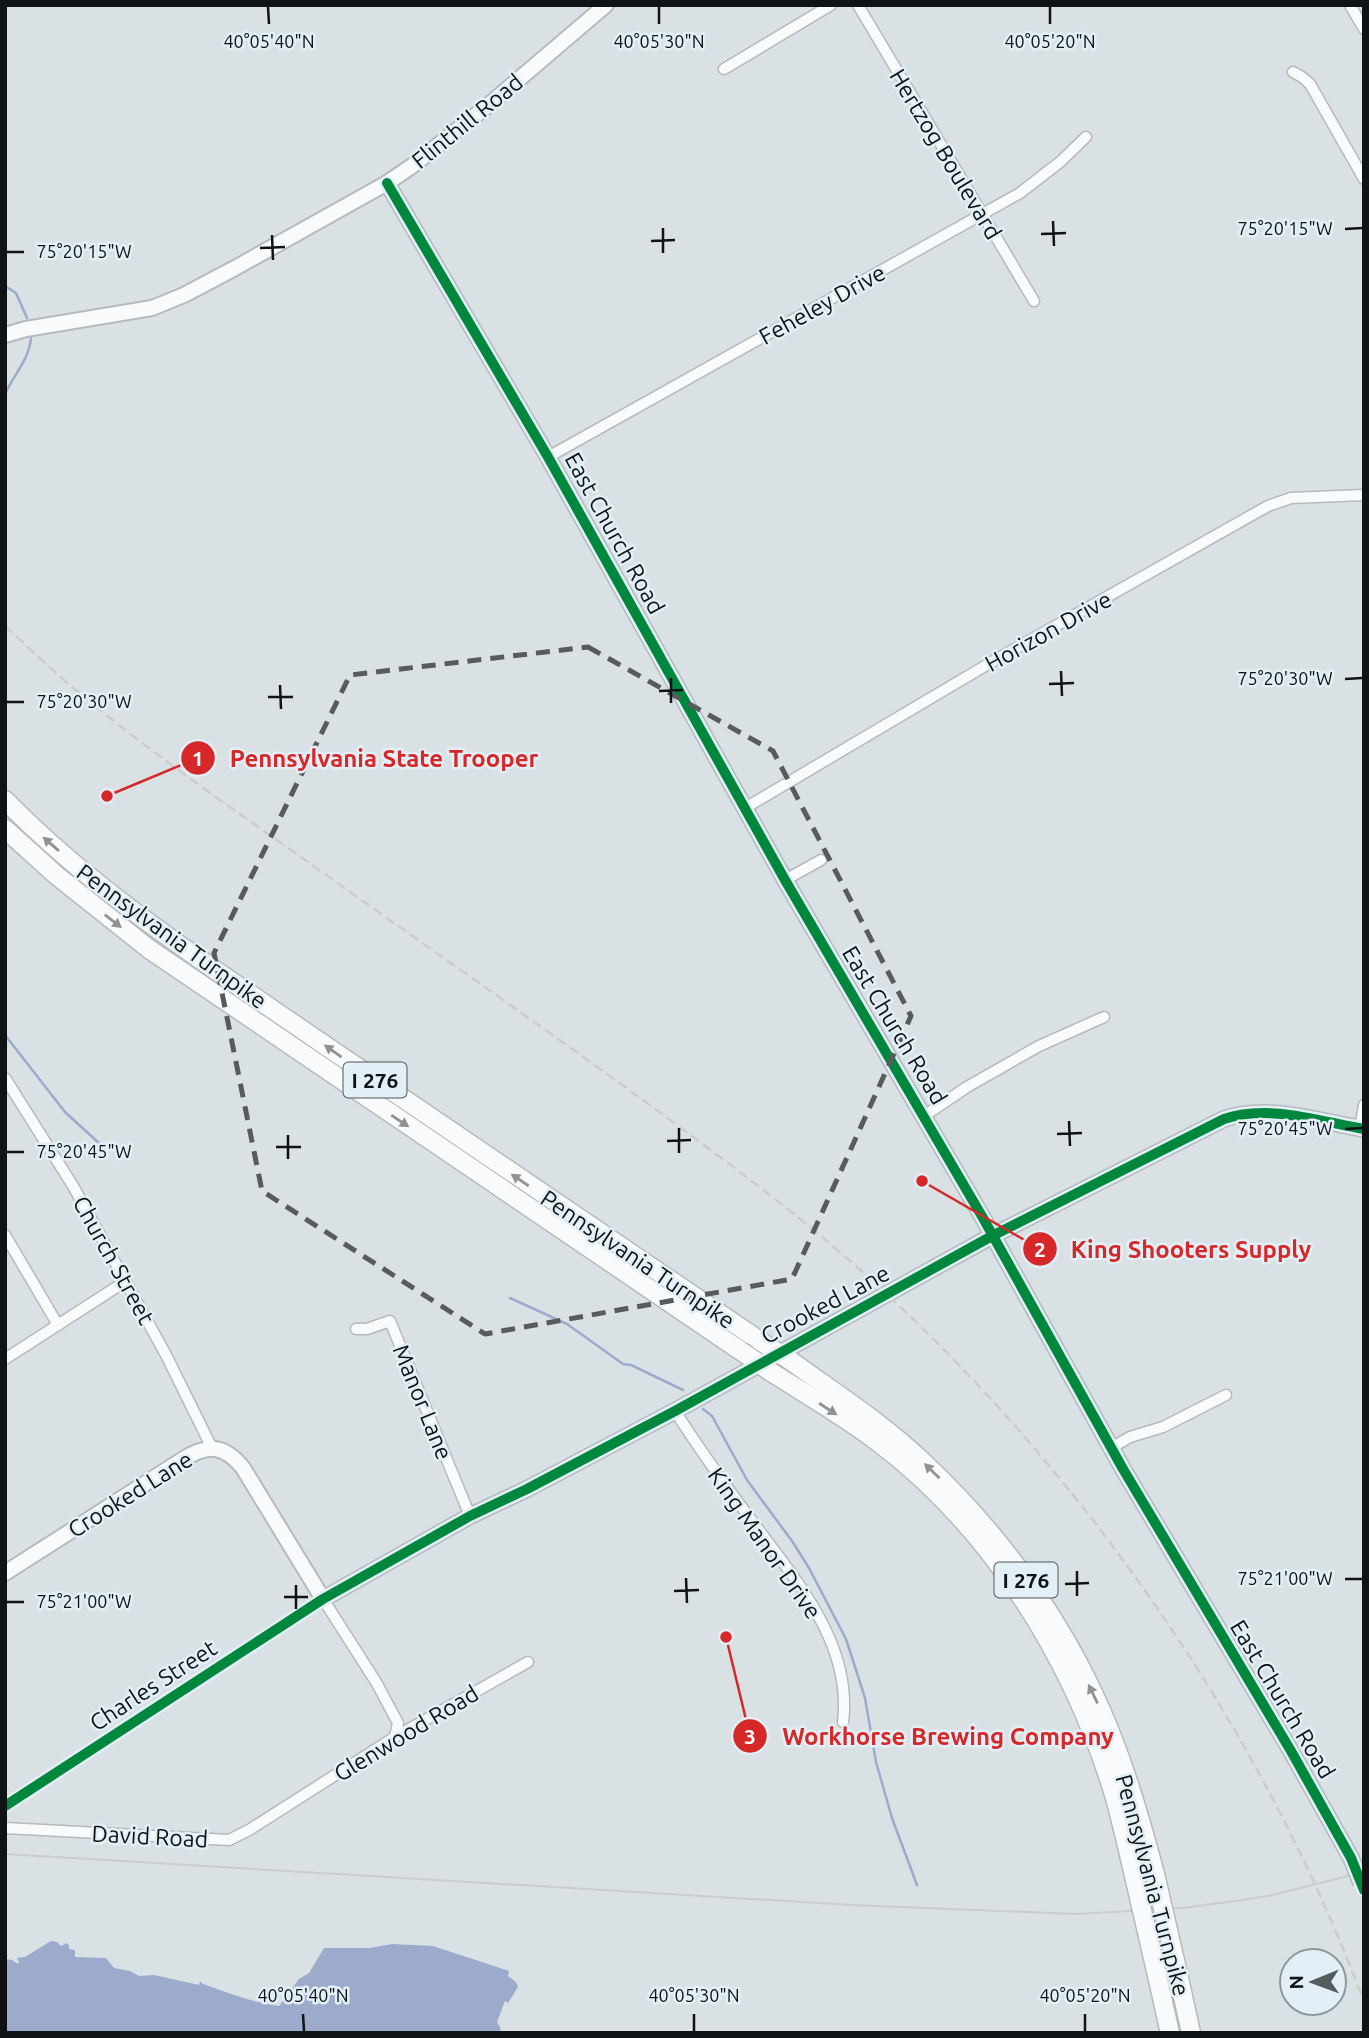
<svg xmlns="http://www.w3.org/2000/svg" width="1369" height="2038" viewBox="0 0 1369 2038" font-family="Ubuntu,sans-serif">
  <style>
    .water { fill: #9cabcc }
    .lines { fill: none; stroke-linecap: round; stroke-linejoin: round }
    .stream { stroke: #9cabcc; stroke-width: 2.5 }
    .street-casing { stroke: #b5babd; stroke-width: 13 }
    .secondary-casing { stroke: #b5babd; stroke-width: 18 }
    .highway-casing { stroke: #b5babd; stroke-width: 21 }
    .street { stroke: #f9fafb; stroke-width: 10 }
    .secondary { stroke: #f9fafb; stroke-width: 14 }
    .highway { stroke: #f9fafb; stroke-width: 18 }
    .tram { stroke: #cbcdcd; stroke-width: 2 }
    .rail { stroke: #cbcdcd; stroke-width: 2.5; stroke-dasharray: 10 5; stroke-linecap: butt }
    .secondary-bridge-casing { stroke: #b5babd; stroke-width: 18; stroke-linecap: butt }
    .highway-bridge-casing { stroke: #b5babd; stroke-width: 21; stroke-linecap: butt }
    .secondary-bridge { stroke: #f9fafb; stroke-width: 14 }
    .highway-bridge { stroke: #f9fafb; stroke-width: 18 }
    .cycleway-casing { stroke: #e2eff6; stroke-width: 15 }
    .cycleway { stroke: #00873e; stroke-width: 10 }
    .oneway { fill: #909294 }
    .marked { fill: none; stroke: #565b5d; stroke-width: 5; stroke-dasharray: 14 9; stroke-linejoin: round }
    .ticks { fill: none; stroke: #0f1315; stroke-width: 2.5 }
    .labels { text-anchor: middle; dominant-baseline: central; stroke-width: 5; stroke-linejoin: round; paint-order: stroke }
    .shield { fill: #e2eff6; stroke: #4e5558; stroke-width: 2 }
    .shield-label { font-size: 21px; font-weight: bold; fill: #0f1315 }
    .street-label { font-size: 23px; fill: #0f1315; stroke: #e2eff6 }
    .ticks-label { font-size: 18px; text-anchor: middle; fill: #0f1315; stroke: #e2eff6; stroke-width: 5; stroke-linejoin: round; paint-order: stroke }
    .leader { fill: none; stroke: #d62828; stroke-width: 2.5 }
    .callout-dot { fill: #d62828; stroke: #e2eff6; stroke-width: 2.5 }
    .mark-label { font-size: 21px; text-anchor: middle; font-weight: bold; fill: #fff }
    .callout-label { font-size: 24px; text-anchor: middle; font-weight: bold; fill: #d62828; stroke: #e2eff6; stroke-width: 5; stroke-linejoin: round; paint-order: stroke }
  </style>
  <rect width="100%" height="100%" fill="#d9e1e4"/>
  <path class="water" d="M 51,1941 L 57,1942 L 61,1946 L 67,1943 L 69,1946 L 69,1949 L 75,1950 L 75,1957 L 106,1958 L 114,1968 L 130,1971 L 139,1976 L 154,1975 L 199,1985 L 200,1981 L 203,1984 C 229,1993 253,2003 279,2006 L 299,1979 L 309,1973 L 324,1948 L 370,1948 L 392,1944 L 433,1946 L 509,1971 L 508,1976 L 516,1982 L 518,1987 L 508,2003 L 505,2001 L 497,2022 L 501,2029 L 498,2033 L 5,2033 L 5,1959 L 12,1960 L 18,1964 L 19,1962 L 17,1958 L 25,1957 Z"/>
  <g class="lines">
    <g class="stream">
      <path d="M 5,286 L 16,293 L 27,318"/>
      <path d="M 5,394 C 14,374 29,360 31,338"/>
      <path d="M 5,1035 L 65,1112 L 100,1144"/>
      <path d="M 510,1298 L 567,1324 L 623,1364 L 631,1365 L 683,1390"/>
      <path d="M 703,1409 L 712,1416 L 747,1480 L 792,1541 L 809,1568 L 846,1639 L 865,1698 L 876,1762 L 892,1818 L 917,1885"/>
    </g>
    <g class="street-casing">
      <g id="street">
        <path d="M 858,5 L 1034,301"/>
        <path d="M 1350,5 L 1364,29"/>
        <path d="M 724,69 L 831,5"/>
        <path d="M 1293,72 L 1302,77 L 1310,84 L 1364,179"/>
        <path d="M 548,457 L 1020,193 L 1060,162 L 1086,137"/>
        <path d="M 745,808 L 990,663 L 1268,506 L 1291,498 L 1364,495"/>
        <path d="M 785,880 L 821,860"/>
        <path d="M 5,1078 L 73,1186 L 166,1355 L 212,1448"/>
        <path d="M 924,1116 L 967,1087 L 1039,1046 L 1104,1017"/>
        <path d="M 1360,1129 L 1364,1105"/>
        <path d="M 5,1235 L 58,1325"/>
        <path d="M 356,1329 L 367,1329 L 390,1321 L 470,1516"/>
        <path d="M 5,1359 L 126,1281"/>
        <path d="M 675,1411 C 698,1447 723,1482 749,1517 C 793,1577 853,1642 843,1722"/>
        <path d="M 1111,1448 L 1130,1437 L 1163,1427 L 1226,1395"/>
        <path d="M 5,1806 L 323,1599 L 376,1682 L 398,1723 L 395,1737"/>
        <path d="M 5,1828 L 229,1840 L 249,1830 L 395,1737 L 528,1662"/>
      </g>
    </g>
    <g class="secondary-casing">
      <g id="secondary">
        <path d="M 387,183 L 548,457 L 785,880 L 983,1218 L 1123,1469 L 1291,1751 L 1351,1858"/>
        <path d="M 5,335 L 26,329 L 152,308 L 184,295 L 235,268 L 387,183 L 412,166 L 491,103 L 606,5"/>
        <path d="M 5,1573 L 182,1460 C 207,1444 224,1444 243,1468 L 323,1599 L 470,1516 L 527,1489 L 675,1411 L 992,1236 L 1224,1119 C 1269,1104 1318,1121 1364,1129"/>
      </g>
    </g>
    <g class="highway-casing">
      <g id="highway">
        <path d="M 5,800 C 99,896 213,968 323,1044 C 468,1143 614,1242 760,1341"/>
        <path d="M 5,829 L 56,875 L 149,949 L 741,1351"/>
        <path d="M 791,1361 C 835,1393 882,1423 922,1461 C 996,1530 1059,1615 1100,1708 C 1124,1762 1140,1818 1155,1874"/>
        <path d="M 771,1372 C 807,1395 844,1416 878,1442 C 993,1529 1074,1661 1115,1798 C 1122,1824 1128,1850 1134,1876"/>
        <path d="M 1177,1969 L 1191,2033"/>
        <path d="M 1156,1971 L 1170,2033"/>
      </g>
    </g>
    <use href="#street" class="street"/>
    <use href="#secondary" class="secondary"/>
    <use href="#highway" class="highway"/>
    <path class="tram" d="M 5,1854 L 852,1905 L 1077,1914 L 1183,1908 L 1242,1900 L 1273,1895 L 1364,1872"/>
    <path class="rail" d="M 5,626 C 29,648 53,671 78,692 C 157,758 242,815 325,874 C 472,979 623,1082 766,1192 C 1029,1394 1248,1691 1364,2002"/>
    <g class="secondary-bridge-casing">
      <path id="secondary-bridge" d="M 1351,1858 L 1361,1883"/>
    </g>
    <g class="highway-bridge-casing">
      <g id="highway-bridge">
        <path d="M 760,1341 L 791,1361"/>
        <path d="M 741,1351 L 771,1372"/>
        <path d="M 1155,1874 L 1177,1969"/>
        <path d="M 1134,1876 L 1156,1971"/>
      </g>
    </g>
    <use href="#secondary-bridge" class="secondary-bridge"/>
    <use href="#highway-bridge" class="highway-bridge"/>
    <g class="cycleway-casing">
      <g id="cycleway">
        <path d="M 387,183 L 548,457 L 785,880 L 983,1218 L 1123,1469 L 1291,1751 L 1351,1858 L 1364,1890"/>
        <path d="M 5,1806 L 323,1599 L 470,1516 L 527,1489 L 675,1411 L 992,1236 L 1224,1119 C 1269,1104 1318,1121 1364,1129"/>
      </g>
    </g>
    <use href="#cycleway" class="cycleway"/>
  </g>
  <defs><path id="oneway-solid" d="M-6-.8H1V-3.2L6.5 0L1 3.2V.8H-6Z" transform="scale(1.75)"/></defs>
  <g class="oneway">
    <use href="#oneway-solid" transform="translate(51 844) rotate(-139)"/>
    <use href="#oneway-solid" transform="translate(113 921) rotate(38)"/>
    <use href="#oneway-solid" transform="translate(333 1051) rotate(-145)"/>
    <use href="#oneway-solid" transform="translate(400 1121) rotate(34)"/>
    <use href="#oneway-solid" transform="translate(520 1180) rotate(-146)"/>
    <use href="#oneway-solid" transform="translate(828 1409) rotate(33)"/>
    <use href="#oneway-solid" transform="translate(932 1471) rotate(-136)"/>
    <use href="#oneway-solid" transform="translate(1093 1694) rotate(-116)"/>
  </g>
  <path class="marked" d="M 588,647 L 773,751 L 911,1016 L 792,1279 L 485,1334 L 262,1191 L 214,953 L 350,675 Z"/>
  <path class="ticks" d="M 268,7 L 269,24M 659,7 L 659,24M 1050,7 L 1050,24M 1053,221 L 1054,246M 663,228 L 663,253M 1345,229 L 1362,228M 1041,234 L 1066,233M 272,235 L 273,260M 651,241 L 675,240M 260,248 L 285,247M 7,252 L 24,252M 1061,671 L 1062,696M 671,678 L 671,703M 1345,679 L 1362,678M 1049,684 L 1074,683M 280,685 L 281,709M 659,691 L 683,690M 268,697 L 293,697M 7,702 L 24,702M 1069,1121 L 1070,1146M 679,1128 L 679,1153M 1345,1129 L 1362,1128M 1057,1134 L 1082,1133M 288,1135 L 288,1159M 667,1141 L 691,1140M 276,1147 L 301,1147M 7,1152 L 24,1152M 1077,1571 L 1077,1596M 686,1578 L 687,1603M 1345,1579 L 1362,1579M 1065,1584 L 1089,1583M 296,1585 L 296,1609M 674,1591 L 699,1590M 284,1597 L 308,1597M 7,1602 L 24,1602M 303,2014 L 304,2031M 694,2014 L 694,2031M 1085,2014 L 1085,2031"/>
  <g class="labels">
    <g class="shield">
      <rect x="343.5" y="1062.5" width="63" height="35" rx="5"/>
      <rect x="994.5" y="1562.5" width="63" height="35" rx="5"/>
    </g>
    <g class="shield-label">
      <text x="375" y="1080">I 276</text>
      <text x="1026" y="1580">I 276</text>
    </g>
    <g class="street-label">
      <text transform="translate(467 121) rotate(-39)">Flinthill Road</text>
      <text transform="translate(946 154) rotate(59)">Hertzog Boulevard</text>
      <text transform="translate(822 304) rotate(-29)">Feheley Drive</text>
      <text transform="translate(615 533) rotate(61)">East Church Road</text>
      <text transform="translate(1048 631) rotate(-29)">Horizon Drive</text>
      <text transform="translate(172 936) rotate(36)">Pennsylvania Turnpike</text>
      <text transform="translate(895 1025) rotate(59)">East Church Road</text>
      <text transform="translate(638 1259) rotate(34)">Pennsylvania Turnpike</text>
      <text transform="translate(114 1260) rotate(61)">Church Street</text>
      <text transform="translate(825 1304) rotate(-28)">Crooked Lane</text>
      <text transform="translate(423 1402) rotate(68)">Manor Lane</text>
      <text transform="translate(130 1494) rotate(-32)">Crooked Lane</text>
      <text transform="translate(765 1543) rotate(55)">King Manor Drive</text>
      <text transform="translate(153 1685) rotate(-33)">Charles Street</text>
      <text transform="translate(1283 1699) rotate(59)">East Church Road</text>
      <text transform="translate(406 1733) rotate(-31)">Glenwood Road</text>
      <text transform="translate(150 1836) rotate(3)">David Road</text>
      <text transform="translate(1153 1885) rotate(75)">Pennsylvania Turnpike</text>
    </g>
  </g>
  <g class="ticks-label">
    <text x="269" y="48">40°05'40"N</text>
    <text x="659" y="48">40°05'30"N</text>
    <text x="1050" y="48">40°05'20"N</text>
    <text x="1285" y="235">75°20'15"W</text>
    <text x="84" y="258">75°20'15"W</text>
    <text x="1285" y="685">75°20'30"W</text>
    <text x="84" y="708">75°20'30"W</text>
    <text x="1285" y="1135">75°20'45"W</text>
    <text x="84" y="1158">75°20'45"W</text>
    <text x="1285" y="1585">75°21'00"W</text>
    <text x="84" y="1608">75°21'00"W</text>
    <text x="303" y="2002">40°05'40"N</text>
    <text x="694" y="2002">40°05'30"N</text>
    <text x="1085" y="2002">40°05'20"N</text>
  </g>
  <path class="leader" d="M107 796L198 758M922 1181L1040 1249M726 1637L750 1736"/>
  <g class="callout-dot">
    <circle cx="107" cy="796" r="7"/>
    <circle cx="922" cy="1181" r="7"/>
    <circle cx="726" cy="1637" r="7"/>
    <circle cx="198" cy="758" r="18"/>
    <circle cx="1040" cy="1249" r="18"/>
    <circle cx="750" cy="1736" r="18"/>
  </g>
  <g class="mark-label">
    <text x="198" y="766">1</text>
    <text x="1040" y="1257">2</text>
    <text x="750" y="1744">3</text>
  </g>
  <g class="callout-label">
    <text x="384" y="767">Pennsylvania State Trooper</text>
    <text x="1191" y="1258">King Shooters Supply</text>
    <text x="948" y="1745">Workhorse Brewing Company</text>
  </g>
  <rect width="1369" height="2038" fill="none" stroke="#0f1315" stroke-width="14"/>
  <g transform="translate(1313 1982) rotate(269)"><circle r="33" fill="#e2eff6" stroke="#8e979c" stroke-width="2"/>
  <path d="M0-5L12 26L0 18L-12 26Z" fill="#565b5d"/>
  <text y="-10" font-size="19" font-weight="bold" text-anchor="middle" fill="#0f1315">N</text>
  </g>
</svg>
